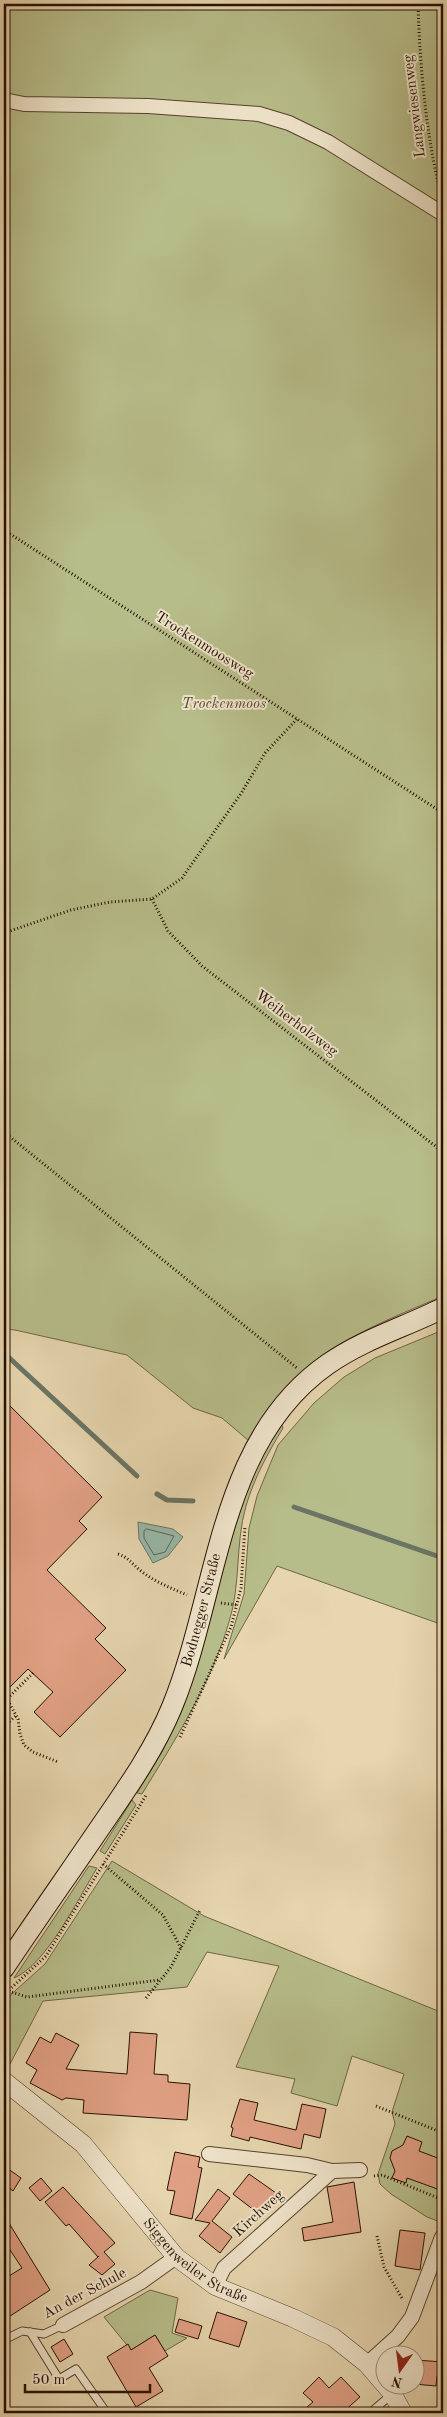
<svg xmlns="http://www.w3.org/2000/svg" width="447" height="2417" viewBox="0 0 447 2417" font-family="'Old Standard TT',serif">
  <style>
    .green { fill: #b7bd8a; stroke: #6e6646 }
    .water { fill: #97b9a8; stroke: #6a7565 }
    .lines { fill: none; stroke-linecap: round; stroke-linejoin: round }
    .shore { stroke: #5e6454; stroke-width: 1 }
    .stream { stroke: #6a7565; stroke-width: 5 }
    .building { fill: #e2a185; stroke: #261001 }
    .service-casing { stroke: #56422c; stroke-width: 9 }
    .minor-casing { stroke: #56422c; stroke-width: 16 }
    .tertiary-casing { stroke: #56422c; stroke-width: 19 }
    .secondary-casing { stroke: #261001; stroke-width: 22 }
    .path { stroke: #261001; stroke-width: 3; stroke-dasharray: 1 2.5; stroke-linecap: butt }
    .service { stroke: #efe4cb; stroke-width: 7 }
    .minor { stroke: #efe4cb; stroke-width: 14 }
    .tertiary { stroke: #efe4cb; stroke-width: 18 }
    .secondary { stroke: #efe4cb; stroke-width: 20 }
    .labels { text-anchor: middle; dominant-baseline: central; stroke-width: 4; stroke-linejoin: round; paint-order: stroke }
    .street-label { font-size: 15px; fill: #261001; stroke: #efe4cb }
    .park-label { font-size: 15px; font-style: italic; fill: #594d31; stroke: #efe4cb }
  </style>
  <rect width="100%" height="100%" fill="#e7d6af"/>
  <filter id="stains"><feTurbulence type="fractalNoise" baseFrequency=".004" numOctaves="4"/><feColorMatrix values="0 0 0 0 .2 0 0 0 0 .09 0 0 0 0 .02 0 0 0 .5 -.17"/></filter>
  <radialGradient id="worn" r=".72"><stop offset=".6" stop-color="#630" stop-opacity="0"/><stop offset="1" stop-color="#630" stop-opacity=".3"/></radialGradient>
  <g class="green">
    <path d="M 4,4 L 443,4 L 443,1296 C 392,1318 322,1344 286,1388 C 272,1405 261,1424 249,1441 L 222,1418 L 193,1408 L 127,1355 L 15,1330 L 4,1329 Z"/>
    <path d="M 443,1330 L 443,1625 L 277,1566 L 224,1659 L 244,1594 L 249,1528 L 257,1496 L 278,1445 L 314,1403 L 344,1377 L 375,1358 Z"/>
    <path d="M 281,1423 L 283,1428 C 268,1453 254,1478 246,1506 C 235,1544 241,1585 229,1622 C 211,1684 175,1740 142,1794 L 137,1793 L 163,1750 L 180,1707 L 251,1475 Z"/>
    <path d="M 132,1800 L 136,1805 L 105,1854 L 100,1851 Z"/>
    <path d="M 112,1861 L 204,1916 L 443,2013 L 443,2223 L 427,2217 L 391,2194 L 380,2184 L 378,2174 L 395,2124 L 392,2112 L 404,2074 L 352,2056 L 337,2106 L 291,2093 L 295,2079 L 236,2067 L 279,1966 L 207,1952 L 187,1987 L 43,2001 L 10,2064 L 4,2056 L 6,1999 L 45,1964 Z"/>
    <path d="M 89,1866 L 97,1868 C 78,1899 46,1965 14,1978 Z"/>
    <path d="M 150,2290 L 178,2298 L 172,2333 L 187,2338 L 165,2351 L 155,2335 L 131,2350 L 104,2317 Z"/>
  </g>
  <path class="water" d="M 138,1522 L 173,1529 L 183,1537 L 168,1556 L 153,1563 L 139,1539 Z"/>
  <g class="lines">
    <path class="shore" d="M 147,1529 L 174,1536 L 165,1552 L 154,1555 L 144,1538 L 144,1531 Z"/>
    <g class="stream">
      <path d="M 4,1353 L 137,1476"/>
      <path d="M 157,1494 L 167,1500 L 193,1501"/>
      <path d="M 294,1507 L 443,1558"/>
    </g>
  </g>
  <g class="building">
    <path d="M 4,1400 L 102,1497 L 79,1521 L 87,1529 L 47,1570 L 106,1628 L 95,1639 L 126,1670 L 60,1737 L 34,1712 L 53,1692 L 28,1669 L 4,1693 Z"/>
    <path d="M 130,2032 L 157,2034 L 154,2074 L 168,2075 L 168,2082 L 190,2084 L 187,2120 L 83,2113 L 84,2100 L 66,2098 L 62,2100 L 30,2083 L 37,2070 L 26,2063 L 40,2037 L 51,2043 L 56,2033 L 79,2045 L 66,2069 L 127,2074 Z"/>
    <path d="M 240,2099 L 258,2103 L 254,2120 L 296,2130 L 302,2104 L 326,2109 L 320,2138 L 304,2134 L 301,2149 L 250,2137 L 249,2141 L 231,2136 L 233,2128 L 231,2127 Z"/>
    <path d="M 407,2136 L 422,2142 L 419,2151 L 443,2160 L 443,2191 L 407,2178 L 406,2183 L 392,2178 L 395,2171 L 390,2158 L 392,2151 L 403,2145 Z"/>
    <path d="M 175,2152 L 200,2157 L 198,2167 L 202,2168 L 192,2219 L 170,2214 L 175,2191 L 167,2190 Z"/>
    <path d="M 4,2166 L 21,2178 L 13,2191 L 4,2184 Z"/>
    <path d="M 249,2174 L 276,2193 L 259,2214 L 233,2194 Z"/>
    <path d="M 41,2178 L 52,2191 L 40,2201 L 29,2188 Z"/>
    <path d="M 354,2182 L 361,2232 L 304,2241 L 302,2228 L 333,2222 L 327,2187 Z"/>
    <path d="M 63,2187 L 115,2243 L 104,2252 L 115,2264 L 102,2275 L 89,2265 L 99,2256 L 98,2257 L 69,2224 L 66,2226 L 45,2202 Z"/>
    <path d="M 218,2189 L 230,2198 L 212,2221 L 232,2237 L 220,2253 L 199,2236 L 210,2223 L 195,2220 Z"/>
    <path d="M 4,2215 L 50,2290 L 4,2320 L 4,2279 L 22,2268 L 4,2241 Z"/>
    <path d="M 400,2230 L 425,2233 L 420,2270 L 395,2266 Z"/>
    <path d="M 217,2312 L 247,2322 L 239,2347 L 209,2338 Z"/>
    <path d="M 179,2319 L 202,2326 L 198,2339 L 175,2332 Z"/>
    <path d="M 155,2335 L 168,2356 L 149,2368 L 163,2391 L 136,2407 L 107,2357 L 128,2344 L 131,2350 Z"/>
    <path d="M 64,2339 L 73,2354 L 60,2362 L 51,2347 Z"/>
    <path d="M 416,2360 L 443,2362 L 443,2376 L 437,2376 L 436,2386 L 414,2384 Z"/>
    <path d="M 319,2377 L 329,2388 L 341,2377 L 360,2397 L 342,2413 L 300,2413 L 313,2402 L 303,2393 Z"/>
  </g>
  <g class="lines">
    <g class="service-casing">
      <g id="service">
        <path d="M 30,2332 L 59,2379 L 76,2369 L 107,2413"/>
        <path d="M 4,2340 L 22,2331 L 44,2334 L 63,2325"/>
        <path d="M 370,2413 L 392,2394"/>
      </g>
    </g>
    <g class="minor-casing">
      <g id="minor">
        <path d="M 4,100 L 24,104 L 148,106 L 259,114 L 289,123 L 328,142 L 443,214"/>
        <path d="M 209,2154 L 307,2165 L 332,2171"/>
        <path d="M 215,2286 L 224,2268 L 332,2171 L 360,2170"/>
        <path d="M 63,2325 L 141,2282 L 176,2257"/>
        <path d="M 367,2364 L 398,2336 L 412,2317 L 442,2237"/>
      </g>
    </g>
    <g class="tertiary-casing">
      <g id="tertiary">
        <path id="s1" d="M 4,2081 L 83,2144 L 176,2257 L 215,2286 L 293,2318 L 333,2337 L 367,2364 L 392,2393 L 403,2413"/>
      </g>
    </g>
    <g class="secondary-casing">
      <g id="secondary">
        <path id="s2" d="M 4,1968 C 34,1923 65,1879 95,1835 C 123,1794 153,1753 172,1707 C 219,1593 217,1441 328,1364 C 364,1339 405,1327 443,1308"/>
      </g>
    </g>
    <g class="path">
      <path d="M 418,4 C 420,69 426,133 441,196"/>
      <path d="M 4,530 L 443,813"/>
      <path d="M 152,899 L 168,931 L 202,966 L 443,1152"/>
      <path d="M 4,933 L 71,910 L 110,902 L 152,899 L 182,878 L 242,792 L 265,753 L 298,718"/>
      <path d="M 4,1132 L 297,1368"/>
      <path d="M 118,1554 C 128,1557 132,1564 141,1571 C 155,1582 171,1588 187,1595"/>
      <path d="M 221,1603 L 237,1605"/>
      <path d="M 33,1673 L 7,1699 L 18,1719 L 20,1734 L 24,1745 L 33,1752 L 58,1762"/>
      <path d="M 4,1726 L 17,1715"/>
      <path d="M 180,1737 L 231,1627 L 241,1588 L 245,1526"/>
      <path d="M 103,1864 L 163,1915 L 181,1948"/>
      <path d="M 4,1987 L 8,1991 L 46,1956 L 147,1794"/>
      <path d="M 4,1996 L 8,1991 L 27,1997 L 159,1980"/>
      <path d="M 146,1998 L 171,1967 L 200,1910"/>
      <path d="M 376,2106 L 443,2133"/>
      <path d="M 374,2176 L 382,2175 L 443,2200"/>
      <path d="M 377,2236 L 384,2267 L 403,2300"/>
    </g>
    <use href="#service" class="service"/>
    <use href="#minor" class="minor"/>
    <use href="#tertiary" class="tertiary"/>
    <use href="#secondary" class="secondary"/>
  </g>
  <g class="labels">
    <g class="street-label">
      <text transform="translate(415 106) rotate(-97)">Langwiesenweg</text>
      <text transform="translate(204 646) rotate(32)">Trockenmoosweg</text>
      <text transform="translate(296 1024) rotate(37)">Weiherholzweg</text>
      <text stroke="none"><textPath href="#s2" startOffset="412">Bodnegger Straße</textPath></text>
      <text transform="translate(259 2214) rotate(-42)">Kirchweg</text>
      <text stroke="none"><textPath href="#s1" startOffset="265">Siggenweiler Straße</textPath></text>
      <text transform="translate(85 2294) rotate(-28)">An der Schule</text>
    </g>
    <g class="park-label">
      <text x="224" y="704">Trockenmoos</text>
    </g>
  </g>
  <rect width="447" height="2417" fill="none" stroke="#e7d6af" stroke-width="20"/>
  <rect x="5" y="5" width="437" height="2407" fill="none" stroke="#261001" stroke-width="2.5"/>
  <rect x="10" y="10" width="427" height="2397" fill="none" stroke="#261001"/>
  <g transform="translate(400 2370) rotate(194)"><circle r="24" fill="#efe4cb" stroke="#9f8f7a"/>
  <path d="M0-4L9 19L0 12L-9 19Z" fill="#8f2418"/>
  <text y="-8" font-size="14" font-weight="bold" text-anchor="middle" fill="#261001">N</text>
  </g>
  <path d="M25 2384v8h125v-8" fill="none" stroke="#261001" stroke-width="2.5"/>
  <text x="32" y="2384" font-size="15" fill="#261001" stroke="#efe4cb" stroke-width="4" paint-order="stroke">50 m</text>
  <rect width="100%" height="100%" filter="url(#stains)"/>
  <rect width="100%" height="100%" fill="url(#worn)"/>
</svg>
